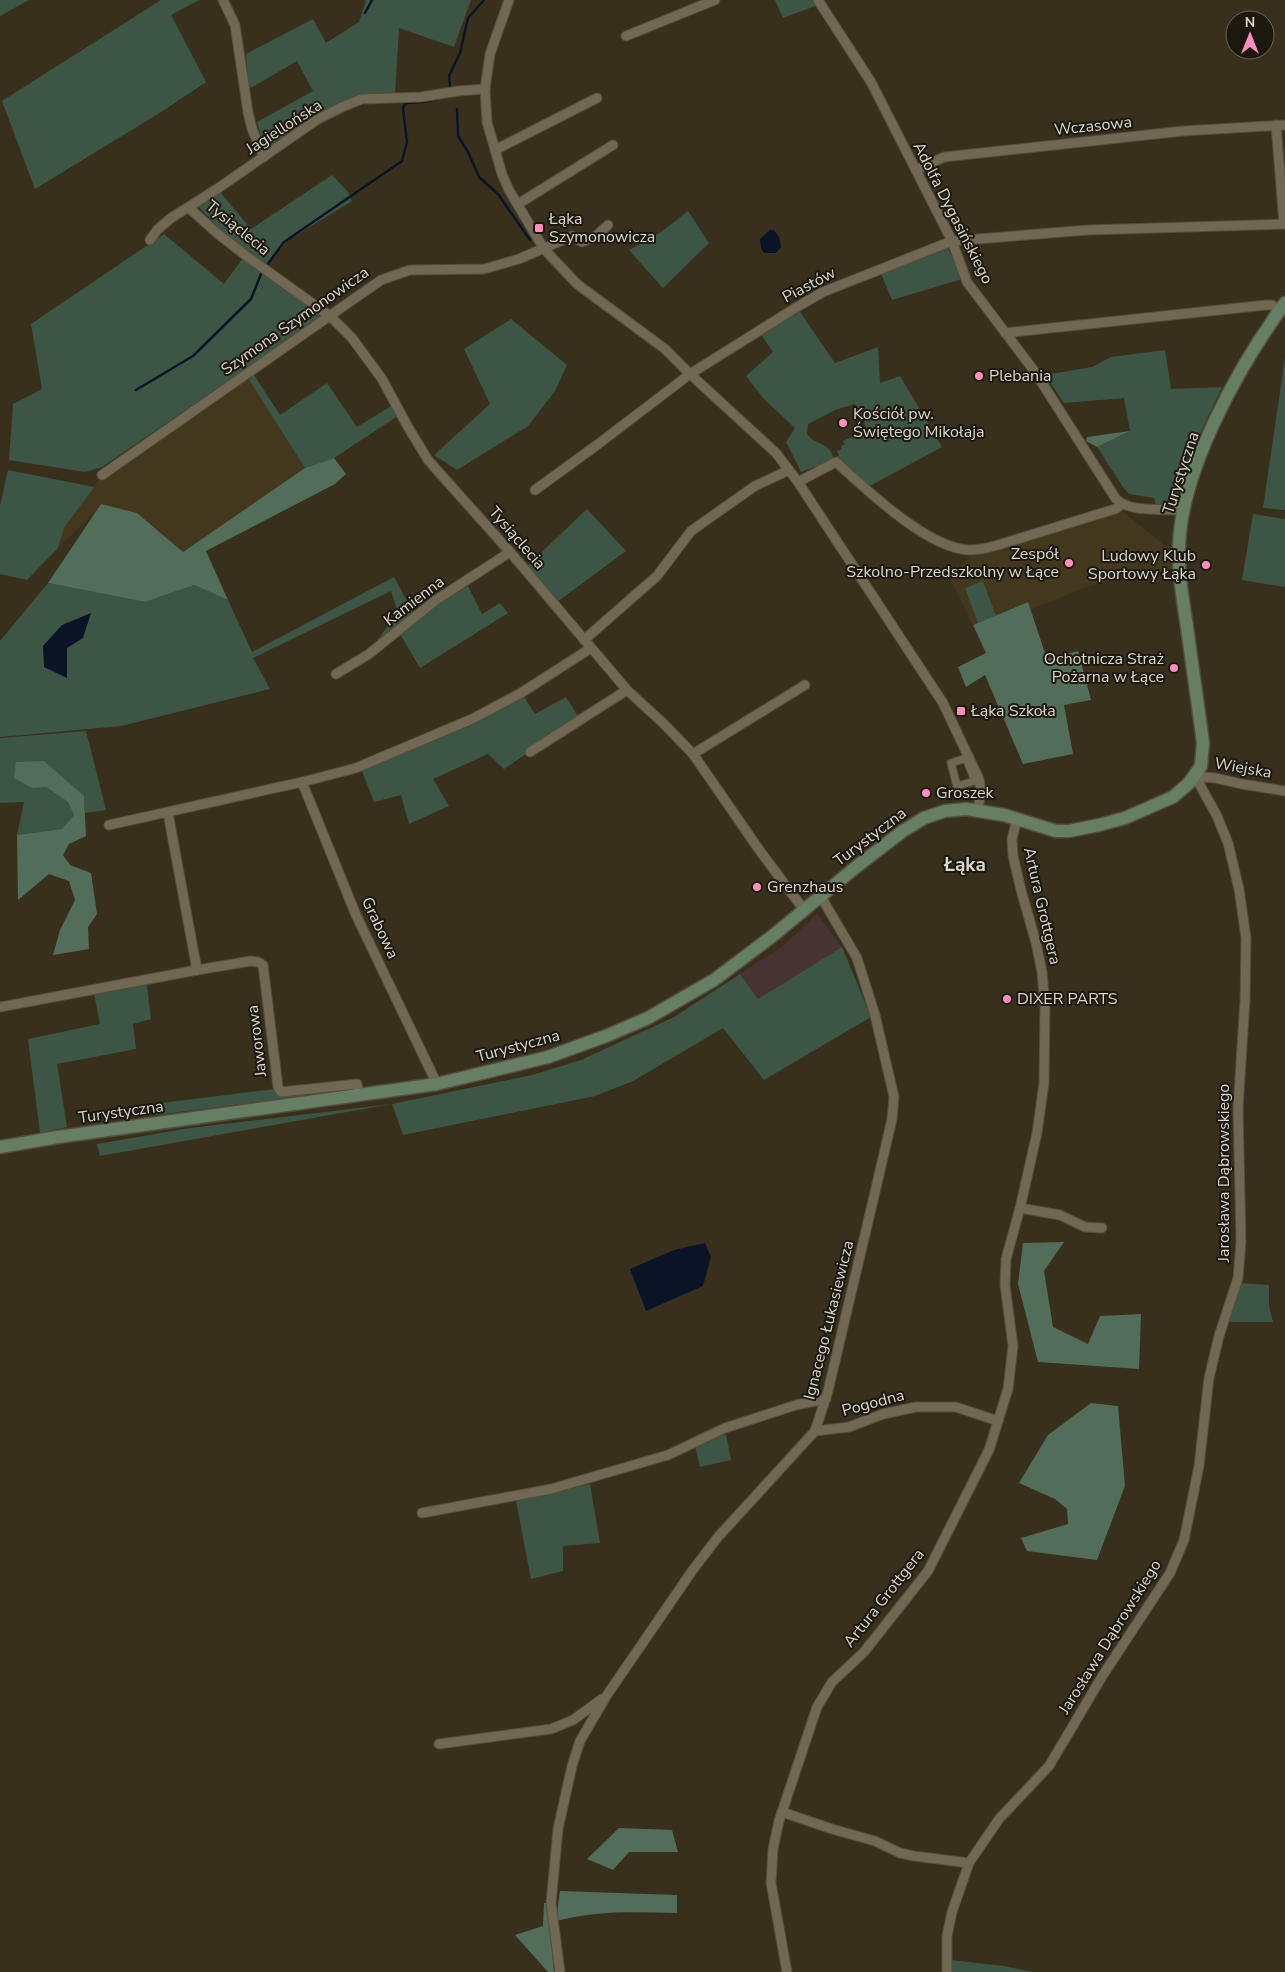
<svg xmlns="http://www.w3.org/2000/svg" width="1285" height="1972" viewBox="0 0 1285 1972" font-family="'Nunito Sans',sans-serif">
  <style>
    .commercial { fill: #473331 }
    .built { fill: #43381e }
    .green { fill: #3d5544; fill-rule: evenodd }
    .forest { fill: #536d5b }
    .water { fill: #0b1427 }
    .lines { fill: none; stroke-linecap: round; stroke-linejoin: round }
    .stream { stroke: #0b1427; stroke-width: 2.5 }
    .pedestrian-casing { stroke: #544e3d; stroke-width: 9 }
    .minor-casing { stroke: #544e3d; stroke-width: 11 }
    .secondary-casing { stroke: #544e3d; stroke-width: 15 }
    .pedestrian { stroke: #706853; stroke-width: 7 }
    .minor { stroke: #706853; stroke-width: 9 }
    .secondary { stroke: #667e64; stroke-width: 12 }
    .poi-dot { fill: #fd8ebe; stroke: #1c1810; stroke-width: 2 }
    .labels { text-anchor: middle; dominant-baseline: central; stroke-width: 4; stroke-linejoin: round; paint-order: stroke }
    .street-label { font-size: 16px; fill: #ddd8cc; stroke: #1c1810 }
    .poi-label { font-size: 16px; fill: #ddd8cc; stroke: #1c1810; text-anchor: start }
    .quarter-label { font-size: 19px; font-weight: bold; fill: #ddd8cc; stroke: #1c1810 }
  </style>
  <rect width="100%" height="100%" fill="#38301d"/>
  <path class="commercial" d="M 817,914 L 842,947 L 758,999 L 740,974 L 783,946 Z"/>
  <g class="built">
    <path d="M 246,374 L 305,468 L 183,552 L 137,513 L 102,504 L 58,548 L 64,528 L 102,475 Z"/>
    <path d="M 1122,511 L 1168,548 L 1174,548 L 1173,571 L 1134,575 L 1089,586 L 1030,610 L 1027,602 L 973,625 L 950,579 L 972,554 Z"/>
  </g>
  <g class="green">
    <path d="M 0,0 L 29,0 L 0,16 Z"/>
    <path d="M 161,0 L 199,0 L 171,15 L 206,82 L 158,114 L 35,189 L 2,101 Z"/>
    <path d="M 366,0 L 471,0 L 454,47 L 399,28 L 395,95 L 360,96 L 266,153 L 257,122 L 313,91 L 297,61 L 249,89 L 246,54 L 313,19 L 326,43 L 359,22 Z"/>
    <path d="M 775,0 L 815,0 L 818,5 L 783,18 Z"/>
    <path d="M 332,175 L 348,192 L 352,201 L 287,241 L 267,266 L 220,230 L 198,206 L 220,192 L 251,229 Z"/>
    <path d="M 688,211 L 709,243 L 663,288 L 629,250 L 661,232 Z"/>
    <path d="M 164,234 L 224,284 L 243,258 L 319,313 L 319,319 L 102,467 L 85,472 L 9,460 L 13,404 L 42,389 L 31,324 Z"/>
    <path d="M 948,248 L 962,279 L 892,300 L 880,271 L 924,253 Z"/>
    <path d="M 798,309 L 835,363 L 878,347 L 880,383 L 900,376 L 942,447 L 868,487 L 836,459 L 801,472 L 786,442 L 795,428 L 765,400 L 746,376 L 773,352 L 760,333 ZM 855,404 L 862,415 L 866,428 L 862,430 L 862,433 L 843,441 L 845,444 L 841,446 L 842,449 L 837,451 L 839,456 L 834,458 C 827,440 817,447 807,434 L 808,424 L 835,410 Z"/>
    <path d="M 511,319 L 567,365 L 555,391 L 528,426 L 457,470 L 434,455 L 490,404 L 464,349 Z"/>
    <path d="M 1165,350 L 1171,389 L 1222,387 L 1190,455 L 1175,502 L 1167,503 L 1167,505 L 1156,505 L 1154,498 L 1129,494 L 1123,487 L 1097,447 L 1130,431 L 1124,398 L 1064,403 L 1045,375 L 1092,367 L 1111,357 Z"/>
    <path d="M 1285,358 L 1285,510 L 1263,508 Z"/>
    <path d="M 254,375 L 280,415 L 327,383 L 357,427 L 393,405 L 398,416 L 334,458 L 305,468 L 248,378 Z"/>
    <path d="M 8,470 L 94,487 L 64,528 L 58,548 L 27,580 L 0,574 L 0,506 Z"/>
    <path d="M 587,509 L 626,551 L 557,602 L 527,566 Z"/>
    <path d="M 1253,514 L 1285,519 L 1285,587 L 1242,580 Z"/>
    <path d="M 394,577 L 416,617 L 468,586 L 482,614 L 500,603 L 508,613 L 420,668 L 400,634 L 369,651 L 398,613 L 391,591 L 253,658 L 270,689 L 121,726 L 0,737 L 0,641 L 48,583 L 145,602 L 194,585 L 228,600 L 252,652 Z"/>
    <path d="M 983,581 L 996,616 L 978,623 L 965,588 Z"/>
    <path d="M 523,695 L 535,714 L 566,697 L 579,718 L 504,769 L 488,754 L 433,779 L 449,806 L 409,824 L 401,795 L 374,802 L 362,771 L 439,737 L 472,725 Z"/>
    <path d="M 86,731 L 106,810 L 85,813 L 84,796 L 46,787 L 68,802 L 74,815 L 62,829 L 17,835 L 24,802 L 0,803 L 0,738 Z"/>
    <path d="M 842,947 L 871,1017 L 764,1080 L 723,1028 L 633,1081 L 595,1096 L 403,1135 L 392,1104 L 100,1156 L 97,1144 L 190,1128 L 392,1104 L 532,1075 L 581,1060 L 674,1017 L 740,974 L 758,999 Z"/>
    <path d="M 147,985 L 151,1019 L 133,1024 L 136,1049 L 57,1064 L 67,1127 L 40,1133 L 28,1039 L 100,1024 L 94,993 Z"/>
    <path d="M 275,1089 L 336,1089 L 342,1091 L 156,1115 L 154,1104 Z"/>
    <path d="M 1240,1283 L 1269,1285 L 1269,1306 L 1273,1322 L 1229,1322 Z"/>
    <path d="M 726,1434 L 731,1460 L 700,1467 L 695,1446 Z"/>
    <path d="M 590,1484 L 600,1543 L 563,1546 L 563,1571 L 531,1579 L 516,1501 Z"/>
    <path d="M 950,1960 L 1004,1966 L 1032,1972 L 950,1972 Z"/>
  </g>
  <g class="forest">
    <path d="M 1130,431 L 1097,447 L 1086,441 L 1087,437 Z"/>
    <path d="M 334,458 L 346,474 L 335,484 L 206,551 L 228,600 L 194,585 L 145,602 L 48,583 L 101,504 L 137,513 L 183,552 L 305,468 Z"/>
    <path d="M 1028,602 L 1047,659 L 1078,651 L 1091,700 L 1064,705 L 1073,754 L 1023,764 L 985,675 L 966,687 L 958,667 L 986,653 L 973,625 Z"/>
    <path d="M 44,761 L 84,796 L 86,836 L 69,844 L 63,855 L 70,865 L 91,873 L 97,914 L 88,927 L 89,949 L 53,955 L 60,930 L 75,900 L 69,881 L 49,874 L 18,900 L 17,835 L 62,829 L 74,815 L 68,802 L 46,787 L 32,788 L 14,778 L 16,762 Z"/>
    <path d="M 1064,1242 L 1044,1271 L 1053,1327 L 1088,1344 L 1100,1316 L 1141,1314 L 1139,1369 L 1038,1362 L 1018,1284 L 1023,1243 Z"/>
    <path d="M 1091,1403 L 1118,1406 L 1125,1486 L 1097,1560 L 1027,1551 L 1021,1538 L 1068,1524 L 1067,1509 L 1055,1499 L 1019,1483 L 1048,1435 Z"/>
    <path d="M 619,1828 L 672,1830 L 678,1852 L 629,1852 L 613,1870 L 587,1859 Z"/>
    <path d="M 560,1891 L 677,1895 L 677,1913 C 636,1912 596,1910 556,1921 Z"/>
    <path d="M 544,1903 L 547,1903 L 554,1972 L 548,1972 L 515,1935 L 543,1926 Z"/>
  </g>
  <g class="water">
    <path d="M 770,230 L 774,230 L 779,237 L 781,247 L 776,253 L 764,253 L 761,248 L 760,239 Z"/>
    <path d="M 91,613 L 83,638 L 67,648 L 67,678 L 44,667 L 43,646 L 62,625 Z"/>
    <path d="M 705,1243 L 711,1257 L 703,1286 L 646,1311 L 630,1269 L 674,1250 Z"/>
  </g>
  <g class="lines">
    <g class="stream">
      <path d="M 365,13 L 372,0"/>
      <path d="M 450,86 L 449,76 L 460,53 L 468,18 L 484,0"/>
      <path d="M 457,109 L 458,136 L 468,152 L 479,177 L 498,194 L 530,240"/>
      <path d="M 267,265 L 284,242 L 402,161 L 407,142 L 403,108 L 406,103 L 423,102 L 437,99"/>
      <path d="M 136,390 L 193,356 L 251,299 L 261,274"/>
    </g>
    <g class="pedestrian-casing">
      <path id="pedestrian" d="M 966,758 L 975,781 L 957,786 L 951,763 Z"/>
    </g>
    <g class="minor-casing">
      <g id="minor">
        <path d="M 223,0 L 235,25 L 248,112 L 252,129 L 264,157"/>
        <path d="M 509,0 L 490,54 L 485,89 L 487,122 L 502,174 L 509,190 L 544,249 L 577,284 L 665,349 L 690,374 L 776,453 L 798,482 L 943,703 L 979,779 L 981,791 L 978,809"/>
        <path d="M 818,0 L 871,82 L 952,241 L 967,282 L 1035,372 L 1116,499 C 1133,514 1161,507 1183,511"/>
        <path d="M 626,36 L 715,0"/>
        <path d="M 1276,125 L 1284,224"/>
        <path d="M 495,150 L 597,98"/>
        <path d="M 916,170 L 944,157 L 1183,131 L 1285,125"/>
        <path d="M 518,204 L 613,145"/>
        <path d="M 189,208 L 218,234 L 249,258 L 330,316 L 352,338 L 382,379 L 408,427 L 428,460 L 510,552 L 627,690 L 663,723 L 693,754 L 760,851 L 804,910"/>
        <path d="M 150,240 L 157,230 L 171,218 L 217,189 L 318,119 L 342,107 L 362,99 L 421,97 L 458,91 L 485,89"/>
        <path d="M 1005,333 L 1266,305 L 1272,305 L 1280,311"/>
        <path d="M 102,475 L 381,280 L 410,270 L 484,269 L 519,259 L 572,236 L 582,242 L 596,236 L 608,225"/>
        <path d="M 798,482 L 836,462 C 867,490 926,547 968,550 C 978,550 988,548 998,545 L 1115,509 L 1122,504"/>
        <path d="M 535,490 L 597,445 L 690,374 L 797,307 L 823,292 L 952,241 L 1088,230 L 1285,224"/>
        <path d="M 584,640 L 657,576 L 691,531 L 755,486 L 789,470"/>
        <path d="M 336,674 L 369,654 L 436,600 L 510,552"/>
        <path d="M 530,752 L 627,690"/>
        <path d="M 693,754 L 805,685"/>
        <path d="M 302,782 L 356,915 L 437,1084"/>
        <path d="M 168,813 L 197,970 L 251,961 L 258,962 L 263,965 L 278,1087 L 281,1092 L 357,1084 L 359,1096"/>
        <path d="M 109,825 L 302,782 L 356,768 L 472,719 L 521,693 L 591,648"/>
        <path d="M 0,1007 L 197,970"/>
        <path d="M 1020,1208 L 1060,1215 L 1085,1227 L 1102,1228"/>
        <path d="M 815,1431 L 849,1427 L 883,1414 L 916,1407 L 956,1407 L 998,1421"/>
        <path d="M 422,1513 L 551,1489 L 668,1455 L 725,1428 L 796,1405 L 826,1399"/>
        <path d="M 439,1744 L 551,1729 L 573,1720 L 602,1699"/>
        <path d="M 782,1812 L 832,1829 L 875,1841 L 900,1853 L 914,1856 L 969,1863"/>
        <path d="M 560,1972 L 551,1903 L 558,1829 L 572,1766 L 580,1741 L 607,1695 L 692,1571 L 718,1537 L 815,1431 L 828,1391 L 876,1188 L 892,1119 L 894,1097 L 875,1015 L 857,958 L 824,902 L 819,897"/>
        <path d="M 787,1972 L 771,1883 L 773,1849 L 779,1821 L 817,1707 L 832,1682 L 864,1652 L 928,1571 L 989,1450 L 1008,1389 L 1013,1346 L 1005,1285 L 1006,1259 L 1020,1208 L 1037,1133 L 1044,1083 L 1045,1006 L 1042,972 L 1036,943 L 1021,890 L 1013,856 L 1012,839 L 1017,819"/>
        <path d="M 947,1972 L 947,1936 L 952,1912 L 969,1863 L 999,1819 L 1049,1766 L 1103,1675 L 1170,1573 L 1184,1540 L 1199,1466 L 1209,1378 L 1219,1336 L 1238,1278 L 1241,1242 L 1238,1108 L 1245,1000 L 1246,938 L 1239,889 L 1228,843 L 1217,816 L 1195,776 L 1215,778 L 1242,784 L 1285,791"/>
      </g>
    </g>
    <g class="secondary-casing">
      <path id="secondary" d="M 0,1147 L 58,1137 L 437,1084 L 548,1057 L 606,1036 L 648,1018 L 714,980 L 775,934 L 856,867 L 903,831 L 924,818 L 945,811 L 966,809 L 1004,815 L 1056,831 L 1069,831 L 1099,825 L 1125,818 L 1173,797 L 1189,783 L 1201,766 L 1203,743 C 1198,704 1192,665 1187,627 C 1183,600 1178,574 1179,547 C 1181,469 1239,366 1285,303"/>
    </g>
    <use href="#pedestrian" class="pedestrian"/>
    <use href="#minor" class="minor"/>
    <use href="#secondary" class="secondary"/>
  </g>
  <g class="poi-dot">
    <rect x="534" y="223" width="10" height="10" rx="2.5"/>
    <circle cx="979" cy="376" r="5"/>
    <circle cx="843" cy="423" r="5"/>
    <circle cx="1069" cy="563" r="5"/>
    <circle cx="1206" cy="565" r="5"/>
    <circle cx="1174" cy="668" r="5"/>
    <rect x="956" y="706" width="10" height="10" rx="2.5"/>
    <circle cx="926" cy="793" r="5"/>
    <circle cx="757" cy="887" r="5"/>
    <circle cx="1007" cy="999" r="5"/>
  </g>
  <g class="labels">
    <g class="street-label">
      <text transform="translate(1093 126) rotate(-6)">Wczasowa</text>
      <text transform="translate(284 127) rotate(-33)">Jagiellońska</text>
      <text transform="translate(953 213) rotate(63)">Adolfa Dygasińskiego</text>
      <text transform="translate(238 228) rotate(39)">Tysiąclecia</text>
      <text transform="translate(809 285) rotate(-28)">Piastów</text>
      <text transform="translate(295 321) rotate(-35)">Szymona Szymonowicza</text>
      <text transform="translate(1181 473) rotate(-72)">Turystyczna</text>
      <text transform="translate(517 538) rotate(49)">Tysiąclecia</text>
      <text transform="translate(414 601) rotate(-37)">Kamienna</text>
      <text transform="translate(1243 768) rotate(10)">Wiejska</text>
      <text transform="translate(870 837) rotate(-37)">Turystyczna</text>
      <text transform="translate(1042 906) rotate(77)">Artura Grottgera</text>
      <text transform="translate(380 928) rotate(65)">Grabowa</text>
      <text transform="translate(257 1041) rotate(-97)">Jaworowa</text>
      <text transform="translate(518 1046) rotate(-15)">Turystyczna</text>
      <text transform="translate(121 1112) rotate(-8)">Turystyczna</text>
      <text transform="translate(1224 1173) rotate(-90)">Jarosława Dąbrowskiego</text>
      <text transform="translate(829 1320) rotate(-76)">Ignacego Łukasiewicza</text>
      <text transform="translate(873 1403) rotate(-15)">Pogodna</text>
      <text transform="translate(884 1598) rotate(-52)">Artura Grottgera</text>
      <text transform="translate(1110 1637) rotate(-58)">Jarosława Dąbrowskiego</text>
    </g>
    <g class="poi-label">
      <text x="549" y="219">Łąka<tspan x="549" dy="18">Szymonowicza</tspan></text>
      <text x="989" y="376">Plebania</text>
      <text x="853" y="414">Kościół pw.<tspan x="853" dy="18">Świętego Mikołaja</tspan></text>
      <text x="1059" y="554" text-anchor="end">Zespół<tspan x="1059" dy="18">Szkolno-Przedszkolny w Łące</tspan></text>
      <text x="1196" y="556" text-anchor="end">Ludowy Klub<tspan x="1196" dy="18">Sportowy Łąka</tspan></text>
      <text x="1164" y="659" text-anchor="end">Ochotnicza Straż<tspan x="1164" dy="18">Pożarna w Łące</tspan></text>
      <text x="971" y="711">Łąka Szkoła</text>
      <text x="936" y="793">Groszek</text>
      <text x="767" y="887">Grenzhaus</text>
      <text x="1017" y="999">DIXER PARTS</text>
    </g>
    <g class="quarter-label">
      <text x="965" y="865">Łąka</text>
    </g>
  </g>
  <g transform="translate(1250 35)"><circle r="24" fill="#1c1810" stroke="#69655b"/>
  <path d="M0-4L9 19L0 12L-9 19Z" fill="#fd8ebe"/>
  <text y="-8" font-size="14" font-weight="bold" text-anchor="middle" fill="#ddd8cc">N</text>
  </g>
</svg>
